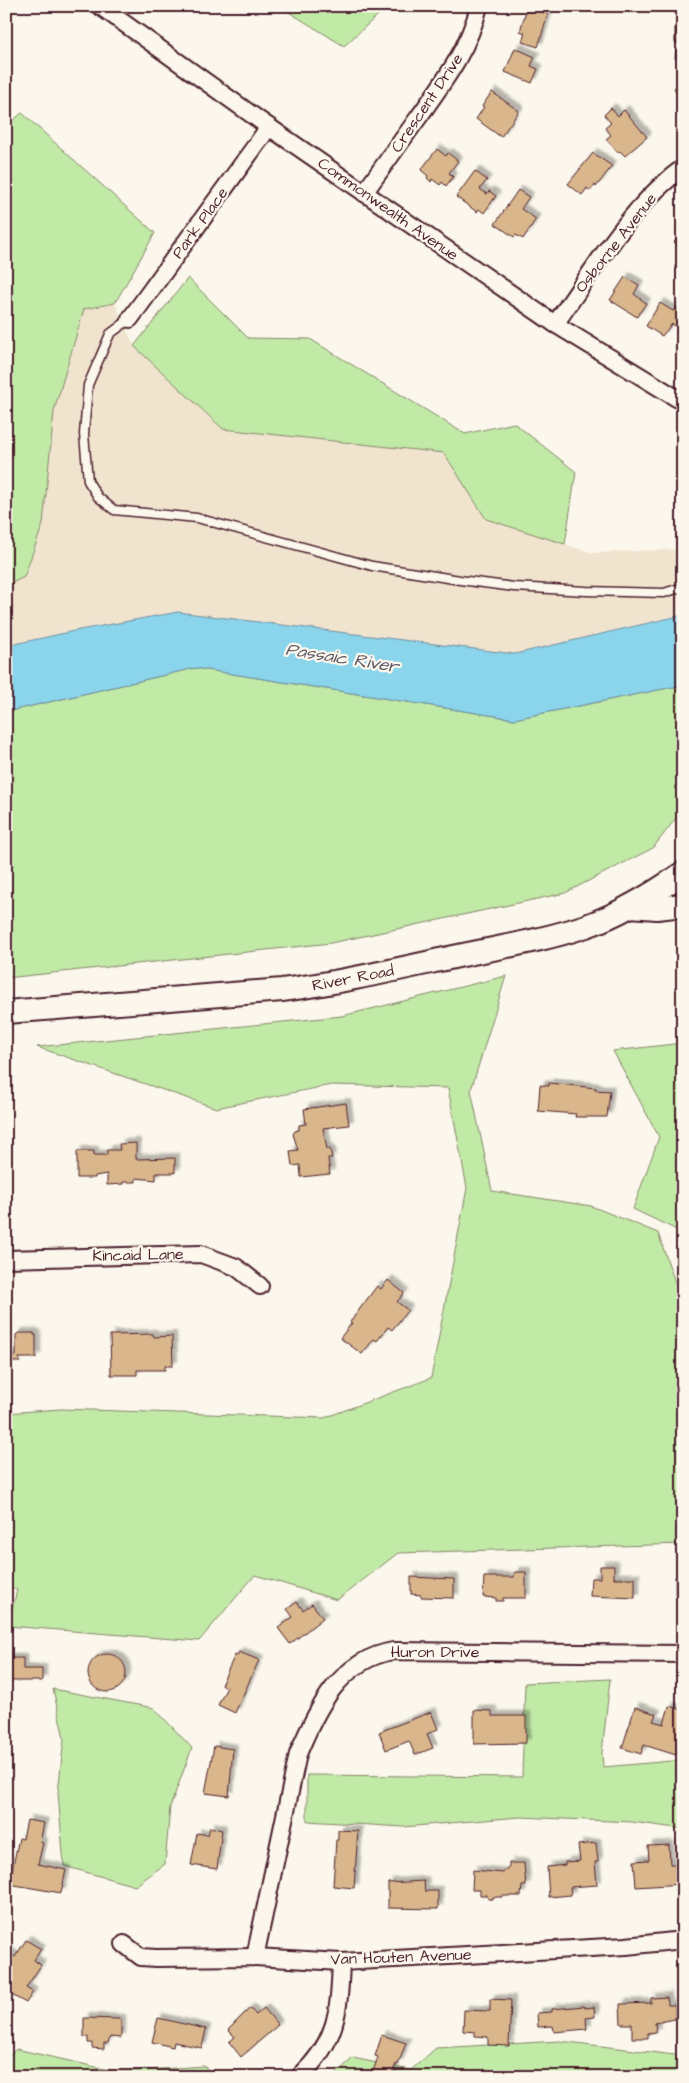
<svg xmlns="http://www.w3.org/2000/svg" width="689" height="2083" viewBox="0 0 689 2083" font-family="'Architects Daughter',sans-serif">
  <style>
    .built { fill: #f1e4cf }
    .green { fill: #c1eaa7; stroke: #868469 }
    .water { fill: #8ad5eb; stroke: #708c9e }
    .building { fill: #d9b68b; stroke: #4a1f2b; filter: url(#shadow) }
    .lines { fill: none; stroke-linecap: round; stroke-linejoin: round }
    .lane-casing { stroke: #4a1f2b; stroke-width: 11 }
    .street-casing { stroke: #4a1f2b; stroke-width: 20 }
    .secondary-casing { stroke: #4a1f2b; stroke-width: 26 }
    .lane { stroke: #fbf7ec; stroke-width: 8 }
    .street { stroke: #fbf7ec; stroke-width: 16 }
    .secondary { stroke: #fbf7ec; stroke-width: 22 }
    .labels { text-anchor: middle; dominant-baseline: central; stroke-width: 4.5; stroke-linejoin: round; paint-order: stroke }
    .street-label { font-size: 16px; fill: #4a1f2b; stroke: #fbf7ec }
    .water-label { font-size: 18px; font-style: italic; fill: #5d5665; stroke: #fbf7ec }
  </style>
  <defs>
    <filter id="shadow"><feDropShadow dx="4.5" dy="-4.5" stdDeviation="1" flood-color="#0004"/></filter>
  </defs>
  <rect width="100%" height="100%" fill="#fbf7ec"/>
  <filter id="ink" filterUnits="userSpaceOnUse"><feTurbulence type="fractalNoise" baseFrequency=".02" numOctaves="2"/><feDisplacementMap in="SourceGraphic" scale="10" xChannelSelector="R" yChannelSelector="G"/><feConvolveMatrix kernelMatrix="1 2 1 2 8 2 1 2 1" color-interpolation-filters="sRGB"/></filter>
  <g filter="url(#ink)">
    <path class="built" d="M 115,303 L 134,346 L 223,429 L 444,453 L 486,519 L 593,553 L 683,549 L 683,615 L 515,654 L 178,612 L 74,631 L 6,646 L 6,586 L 24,577 L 43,524 L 54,411 L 84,309 Z"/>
    <g class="green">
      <path d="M 279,6 L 388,6 L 344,46 Z"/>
      <path d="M 22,113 L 155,233 L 115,303 L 84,309 L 54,411 L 43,524 L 24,577 L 6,586 L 6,126 Z"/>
      <path d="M 188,278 L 248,338 L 310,339 L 465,434 L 514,423 L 576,472 L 565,544 L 486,519 L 444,453 L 223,429 L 134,346 Z"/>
      <path d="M 195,668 L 514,719 L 683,685 L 683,809 L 653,848 L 565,893 L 331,943 L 6,978 L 6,712 Z"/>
      <path d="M 506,976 L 471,1090 L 492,1191 L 591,1206 L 658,1233 L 683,1306 L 683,1544 L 398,1553 L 337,1600 L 255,1575 L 199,1641 L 8,1626 L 17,1590 L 6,1587 L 6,1413 L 61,1409 L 324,1418 L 431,1378 L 467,1188 L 448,1088 L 331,1085 L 216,1108 L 37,1047 L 342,1016 Z"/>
      <path d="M 683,1043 L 683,1233 L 633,1209 L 659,1137 L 613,1051 Z"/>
      <path d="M 610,1679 L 602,1753 L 603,1767 L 683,1760 L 683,1829 L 632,1822 L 520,1817 L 403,1827 L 307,1821 L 307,1775 L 522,1777 L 525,1683 Z"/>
      <path d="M 53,1689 L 154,1708 L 192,1748 L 170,1807 L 165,1864 L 135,1886 L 64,1866 L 58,1793 L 64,1738 Z"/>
      <path d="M 560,2041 L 683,2056 L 683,2077 L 332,2077 L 353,2058 L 411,2070 L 436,2048 Z"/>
      <path d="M 16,2049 L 118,2072 L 204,2066 L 217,2077 L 6,2077 L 6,2059 Z"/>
    </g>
    <path class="water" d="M 178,612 L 515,654 L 683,615 L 683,685 L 514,719 L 195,668 L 6,712 L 6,646 L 74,631 Z"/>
    <g class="building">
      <path d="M 527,7 L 548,14 L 538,47 L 522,42 L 525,33 L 520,31 Z"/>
      <path d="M 675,26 L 683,26 L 683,58 L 675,58 L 676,49 L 682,49 L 682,43 L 675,43 Z"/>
      <path d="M 515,48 L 535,57 L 531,66 L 538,69 L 532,83 L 505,72 Z"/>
      <path d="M 683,84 L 683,106 L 674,88 Z"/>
      <path d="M 492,92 L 519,111 L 501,137 L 476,119 L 484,107 L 482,106 Z"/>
      <path d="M 611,108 L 618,116 L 624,110 L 647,137 L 625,156 L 620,151 L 618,153 L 606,139 L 611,135 L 605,128 L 611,123 L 604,115 Z"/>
      <path d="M 437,149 L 446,156 L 448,153 L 458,161 L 449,173 L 453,177 L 446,186 L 442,182 L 440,185 L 432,179 L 431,182 L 427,178 L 428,176 L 421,170 Z"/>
      <path d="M 593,153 L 612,166 L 596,187 L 595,185 L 590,191 L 587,188 L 582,195 L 568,184 Z"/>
      <path d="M 475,171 L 487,180 L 480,189 L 487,194 L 489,191 L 496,196 L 484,213 L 479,209 L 477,212 L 456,197 Z"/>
      <path d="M 518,190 L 529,197 L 521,209 L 536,219 L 523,239 L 516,235 L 514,237 L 495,224 Z"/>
      <path d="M 683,232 L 683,250 L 674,242 Z"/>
      <path d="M 625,277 L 639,285 L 634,294 L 646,303 L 637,317 L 610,300 Z"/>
      <path d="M 660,303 L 673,311 L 678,308 L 683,310 L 683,319 L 678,328 L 672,324 L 662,336 L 646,326 Z"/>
      <path d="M 549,1083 L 596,1088 L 596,1090 L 610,1091 L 607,1117 L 575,1117 L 576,1114 L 538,1111 L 540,1085 L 549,1086 Z"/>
      <path d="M 346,1103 L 349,1125 L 323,1128 L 327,1149 L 330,1149 L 332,1158 L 328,1158 L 330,1174 L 301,1177 L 300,1165 L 292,1166 L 290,1151 L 298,1150 L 293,1134 L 295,1131 L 299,1130 L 299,1125 L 306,1124 L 304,1109 Z"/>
      <path d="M 136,1143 L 136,1159 L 175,1158 L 175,1173 L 156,1173 L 156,1180 L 136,1178 L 136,1182 L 123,1182 L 123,1184 L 107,1185 L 107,1174 L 95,1176 L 95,1178 L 77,1178 L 77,1151 L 94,1151 L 94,1155 L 107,1155 L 107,1150 L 120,1150 L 119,1144 Z"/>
      <path d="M 388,1280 L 404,1293 L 397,1302 L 408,1310 L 392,1330 L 388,1327 L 377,1341 L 374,1339 L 362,1354 L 340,1338 L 352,1323 L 350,1322 L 377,1286 L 381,1289 Z"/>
      <path d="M 18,1333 L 34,1333 L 34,1335 L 36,1335 L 36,1358 L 19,1358 L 20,1362 L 6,1362 L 6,1357 L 16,1356 L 16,1335 Z"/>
      <path d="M 153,1334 L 154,1337 L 172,1336 L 173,1366 L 165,1366 L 165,1370 L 137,1370 L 137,1375 L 111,1375 L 110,1335 Z"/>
      <path d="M 600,1566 L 614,1566 L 614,1578 L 635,1578 L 635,1598 L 590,1596 L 591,1578 L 600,1578 Z"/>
      <path d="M 515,1572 L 526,1572 L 526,1598 L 503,1598 L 503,1601 L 496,1601 L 496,1598 L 483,1597 L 484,1577 L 514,1577 Z"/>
      <path d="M 411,1577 L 454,1579 L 454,1598 L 421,1597 L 421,1595 L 411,1594 Z"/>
      <path d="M 675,1577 L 683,1577 L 683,1595 L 675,1594 Z"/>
      <path d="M 297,1602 L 303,1610 L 312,1604 L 323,1618 L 290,1644 L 278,1628 L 293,1617 L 287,1609 Z"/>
      <path d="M 239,1652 L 259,1660 L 235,1713 L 218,1705 L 227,1687 L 221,1685 L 235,1655 L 237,1656 Z"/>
      <circle cx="107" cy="1673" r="19"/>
      <path d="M 6,1658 L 23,1658 L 23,1669 L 42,1669 L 42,1681 L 6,1681 Z"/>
      <path d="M 669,1706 L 683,1710 L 683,1736 L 676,1755 L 644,1745 L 641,1754 L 622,1748 L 635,1707 L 656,1714 L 653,1721 L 664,1724 Z"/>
      <path d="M 474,1710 L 492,1711 L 492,1716 L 526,1716 L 526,1743 L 474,1744 Z"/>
      <path d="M 431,1712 L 438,1729 L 427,1734 L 433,1748 L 415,1755 L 409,1741 L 386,1750 L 379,1732 Z"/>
      <path d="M 214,1746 L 233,1749 L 229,1796 L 205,1793 Z"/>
      <path d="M 27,1820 L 44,1823 L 40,1842 L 43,1843 L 38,1864 L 66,1870 L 61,1893 L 9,1884 L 19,1838 L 23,1839 Z"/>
      <path d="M 210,1827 L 222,1830 L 217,1869 L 191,1865 L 197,1833 L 208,1835 Z"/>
      <path d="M 338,1830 L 358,1831 L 354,1888 L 333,1886 L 336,1840 L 338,1840 Z"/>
      <path d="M 596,1843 L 598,1862 L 595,1862 L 597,1885 L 570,1887 L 571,1895 L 549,1897 L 547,1867 L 565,1865 L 565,1862 L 580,1861 L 578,1845 Z"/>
      <path d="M 669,1845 L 670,1864 L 683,1864 L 683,1884 L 636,1887 L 634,1861 L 649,1860 L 648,1846 Z"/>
      <path d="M 509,1863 L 524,1863 L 526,1886 L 522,1886 L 521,1896 L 502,1896 L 502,1897 L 493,1897 L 493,1899 L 488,1899 L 487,1895 L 480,1895 L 480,1890 L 472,1890 L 473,1870 L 503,1873 L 509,1866 Z"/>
      <path d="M 424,1881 L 425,1891 L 438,1891 L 438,1909 L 388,1908 L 388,1883 Z"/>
      <path d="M 26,1940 L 41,1949 L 34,1960 L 41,1965 L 26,1988 L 33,1992 L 26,2003 L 10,1994 L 6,1998 L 6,1957 L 9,1953 L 15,1957 Z"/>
      <path d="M 667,1997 L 668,2005 L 675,2005 L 675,2019 L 655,2023 L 656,2032 L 648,2033 L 648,2038 L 632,2038 L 632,2024 L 621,2024 L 620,2004 L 651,2003 L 651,1998 Z"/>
      <path d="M 490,1999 L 511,2000 L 509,2046 L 488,2045 L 488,2037 L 475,2036 L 475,2032 L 463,2031 L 464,2010 L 490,2011 Z"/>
      <path d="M 584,2006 L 585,2008 L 594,2007 L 595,2017 L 586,2018 L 587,2029 L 554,2032 L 553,2026 L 538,2027 L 537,2013 L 552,2012 L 552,2009 Z"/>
      <path d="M 250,2008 L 256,2015 L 264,2008 L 278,2025 L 241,2057 L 229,2042 L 235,2037 L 228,2030 Z"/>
      <path d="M 84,2018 L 121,2019 L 121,2038 L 110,2037 L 108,2043 L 104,2043 L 104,2049 L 92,2048 L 92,2043 L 88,2043 L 88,2037 L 84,2037 Z"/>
      <path d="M 158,2018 L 206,2029 L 202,2048 L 174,2042 L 173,2047 L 152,2042 Z"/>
      <path d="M 382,2035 L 406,2043 L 398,2065 L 396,2064 L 391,2077 L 378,2077 L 372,2074 L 378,2057 L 375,2056 Z"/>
    </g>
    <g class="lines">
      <g class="lane-casing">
        <path id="lane" d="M 130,319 L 110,334 L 88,385 L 84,434 L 88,481 L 98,497 L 114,510 L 197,518 L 372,566 L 460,580 L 514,587 L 586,591 L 664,593 L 683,587"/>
      </g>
      <g class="street-casing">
        <g id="street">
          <path d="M 100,6 L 269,127 L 555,324 L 683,402"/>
          <path d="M 364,193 C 382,168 400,143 418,118 C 443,83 469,49 479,6"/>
          <path d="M 130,319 L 269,127"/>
          <path d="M 555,324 C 591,274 632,203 683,168"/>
          <path d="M 6,1259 L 201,1254 L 236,1267 L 260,1286"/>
          <path d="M 124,1944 L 141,1957 L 156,1958 L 255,1957 L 341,1962 L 626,1946 L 683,1940"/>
          <path d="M 255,1957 L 298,1754 C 317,1708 340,1660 393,1651 L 683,1654"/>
          <path d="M 299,2077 C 338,2041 339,2011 341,1962"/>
        </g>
      </g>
      <g class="secondary-casing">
        <g id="secondary">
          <path d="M 630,906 L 657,908 L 683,905"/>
          <path d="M 6,1012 L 282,990 C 338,983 394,970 449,958 C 495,948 542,941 586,926 C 621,914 653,894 683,873"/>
        </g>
      </g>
      <use href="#lane" class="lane"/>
      <use href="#street" class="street"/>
      <use href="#secondary" class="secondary"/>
    </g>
  </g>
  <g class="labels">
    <g class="street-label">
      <text transform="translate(427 103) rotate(-56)">Crescent Drive</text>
      <text transform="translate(388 209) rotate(35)">Commonwealth Avenue</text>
      <text transform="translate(200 223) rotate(-54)">Park Place</text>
      <text transform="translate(616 243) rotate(-52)">Osborne Avenue</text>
      <text transform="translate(353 978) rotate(-11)">River Road</text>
      <text transform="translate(138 1255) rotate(-1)">Kincaid Lane</text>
      <text x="435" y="1652">Huron Drive</text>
      <text transform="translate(401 1957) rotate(-2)">Van Houten Avenue</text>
    </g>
    <g class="water-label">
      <text transform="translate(342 658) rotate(9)">Passaic River</text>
    </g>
  </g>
  <rect width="689" height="2083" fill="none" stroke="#fbf7ec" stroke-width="25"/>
  <rect x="12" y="12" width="664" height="2058" fill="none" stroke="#4a1f2b" stroke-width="2" filter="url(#ink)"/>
</svg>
